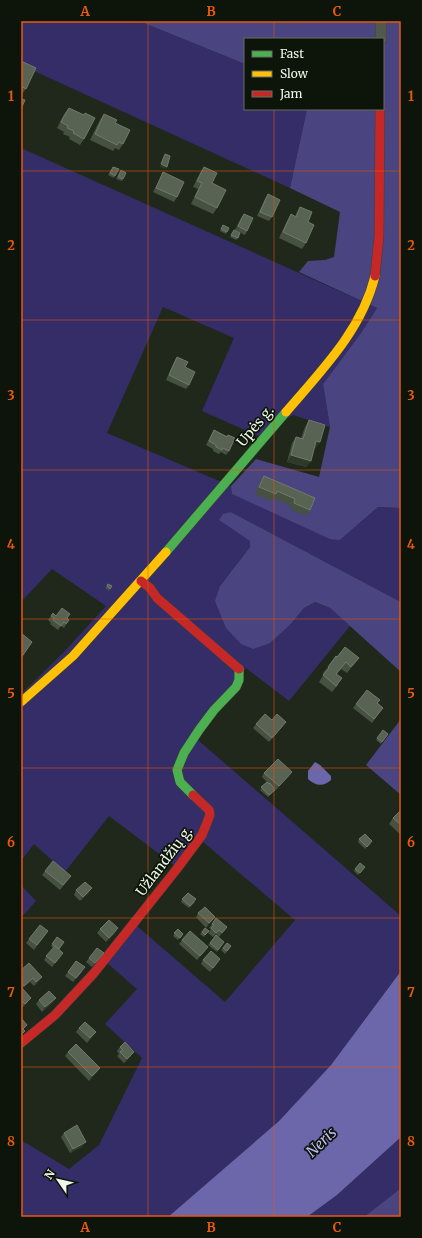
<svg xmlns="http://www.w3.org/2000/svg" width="422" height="1238" viewBox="0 0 422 1238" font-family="Merriweather,serif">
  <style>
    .green { fill: #352d67 }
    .forest { fill: #4a4480 }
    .water { fill: #6c66aa }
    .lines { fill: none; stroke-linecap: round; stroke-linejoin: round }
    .street-casing { stroke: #3a4238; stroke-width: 12 }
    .fast-casing { stroke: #3a4238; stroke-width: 10 }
    .slow-casing { stroke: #3a4238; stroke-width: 10 }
    .jam-casing { stroke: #3a4238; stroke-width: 10 }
    .street { stroke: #51584e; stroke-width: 11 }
    .fast { stroke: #4caf50; stroke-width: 9 }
    .slow { stroke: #ffc107; stroke-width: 9 }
    .jam { stroke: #c62828; stroke-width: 9 }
    .wall { fill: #475141 }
    .shaded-wall { fill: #2f392a }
    .building { fill: #586353; stroke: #707a6a }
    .grid { fill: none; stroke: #e8590c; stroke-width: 1; stroke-opacity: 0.55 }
    .labels { text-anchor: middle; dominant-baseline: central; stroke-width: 3.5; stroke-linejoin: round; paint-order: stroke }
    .street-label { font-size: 14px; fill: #edf8e8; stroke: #0d1409 }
    .water-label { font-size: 15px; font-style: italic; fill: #bfbbf9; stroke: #0d1409 }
    .neatline { fill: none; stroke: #e8590c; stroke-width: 1.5 }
    .grid-label { font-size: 13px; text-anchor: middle; font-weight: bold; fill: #e8590c }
  </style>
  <rect width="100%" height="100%" fill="#1f281b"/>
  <g class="green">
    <path d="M 21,21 L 139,21 L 245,64 L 245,109 L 307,109 L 290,188 L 21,65 Z"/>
    <path d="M 21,148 L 377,308 L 361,333 L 323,384 L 330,427 L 293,415 L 258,436 L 202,411 L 234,338 L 163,307 L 107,433 L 231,486 L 340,540 L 378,507 L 401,508 L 401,602 L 231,512 L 219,520 L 251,541 L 250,547 L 220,586 L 270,643 L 289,626 L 304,608 L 314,602 L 330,608 L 350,626 L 289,701 L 246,668 L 191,734 L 401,916 L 401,971 L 331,1065 L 279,1121 L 168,1217 L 21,1217 L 21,1140 L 69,1169 L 99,1145 L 142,1058 L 105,1024 L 137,989 L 107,963 L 137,926 L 225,1002 L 295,920 L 196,836 L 175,866 L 109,816 L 65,872 L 34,844 L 21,861 L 22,844 L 21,843 L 21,694 L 63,653 L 106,606 L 52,569 L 21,602 Z"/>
    <path d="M 21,885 L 36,901 L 21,918 Z"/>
    <path d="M 401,1137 L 401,1188 L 364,1217 L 307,1217 L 337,1195 Z"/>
  </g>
  <g class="forest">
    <path d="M 139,21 L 401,21 L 401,508 L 378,507 L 340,540 L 330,539 L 232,494 L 231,486 L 256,459 L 319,477 L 330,427 L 323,384 L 361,333 L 377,308 L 299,272 L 308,261 L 325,260 L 334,257 L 340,212 L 290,188 L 307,109 L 383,109 L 383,39 L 245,39 L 245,64 Z"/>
    <path d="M 231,512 L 401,602 L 401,672 L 330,608 L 315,602 L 304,608 L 289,626 L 270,643 L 253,649 L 241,644 L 226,628 L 215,601 L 220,586 L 250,547 L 250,541 L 219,520 L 223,514 Z"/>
    <path d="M 401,719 L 401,795 L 366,765 Z"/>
    <path d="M 401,1188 L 401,1217 L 364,1217 Z"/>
  </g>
  <g class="water">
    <path d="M 315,762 L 320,765 L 331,776 L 331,780 C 324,787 315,786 308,779 L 308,771 Z"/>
    <path d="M 401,971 L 401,1137 L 337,1195 L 307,1217 L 168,1217 L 279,1121 L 331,1065 Z"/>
  </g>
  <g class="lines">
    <g class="street-casing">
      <path id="street" d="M 381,39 L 381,21"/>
    </g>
    <g class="fast-casing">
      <g id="fast">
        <path d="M 166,552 L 286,412"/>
        <path d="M 193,795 L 180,782 L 177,770 L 184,753 L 199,730 L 214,710 L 236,687 L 239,680 L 239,669"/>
      </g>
    </g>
    <g class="slow-casing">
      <g id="slow">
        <path d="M 286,412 C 321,371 362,330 375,276"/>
        <path d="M 21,702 L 73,656 L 166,552"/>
      </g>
    </g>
    <g class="jam-casing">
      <g id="jam">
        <path d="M 375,276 L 379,236 L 380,109"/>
        <path d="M 141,581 L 150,588 L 157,598 L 239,669"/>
        <path d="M 21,1043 L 55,1015 L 94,973 L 176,870 L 202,835 L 210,815 L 209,810 L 193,795"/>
      </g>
    </g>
    <use href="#street" class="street"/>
    <use href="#fast" class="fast"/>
    <use href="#slow" class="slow"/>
    <use href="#jam" class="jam"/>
  </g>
  <g class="wall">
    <path d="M 21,61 L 26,89 L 21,95 Z"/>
    <path d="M 69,108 L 84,115 L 85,113 L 84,139 L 80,145 L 69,139 L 70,137 L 63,134 L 64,132 L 57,128 L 64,114 Z"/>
    <path d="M 104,114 L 115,123 L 123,144 L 119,150 L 115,148 L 113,151 L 90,140 L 100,120 Z"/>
    <path d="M 113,167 L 115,176 L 114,178 L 108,175 Z"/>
    <path d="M 204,167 L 212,183 L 217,208 L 213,214 L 191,204 L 198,189 L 193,187 L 200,173 Z"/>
    <path d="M 121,170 L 123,179 L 122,181 L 116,179 Z"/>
    <path d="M 163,172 L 177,197 L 174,202 L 153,192 L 161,177 Z"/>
    <path d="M 268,194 L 272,217 L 269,221 L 257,216 L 265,199 Z"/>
    <path d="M 300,207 L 306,243 L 302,249 L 279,238 L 287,221 L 291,214 L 295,216 Z"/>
    <path d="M 244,214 L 247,231 L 245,235 L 235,230 L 241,218 Z"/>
    <path d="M 223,225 L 227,232 L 226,234 L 220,231 Z"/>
    <path d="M 234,230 L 238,238 L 236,240 L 230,237 Z"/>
    <path d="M 177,357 L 185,367 L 189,385 L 186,389 L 166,380 L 174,362 Z"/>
    <path d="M 309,420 L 320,442 L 315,448 L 314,448 L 311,461 L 306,467 L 287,462 L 292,443 L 296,437 L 301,438 L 305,427 Z"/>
    <path d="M 214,430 L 227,436 L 228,435 L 229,451 L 226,455 L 221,452 L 219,454 L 213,451 L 213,449 L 206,445 L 211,435 Z"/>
    <path d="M 264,476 L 310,510 L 306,516 L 290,509 L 291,506 L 273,498 L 271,501 L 255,494 L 260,482 Z"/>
    <path d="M 108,584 L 112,586 L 109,591 L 105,588 Z"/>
    <path d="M 53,613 L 56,616 L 67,618 L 69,620 L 64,628 L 61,626 L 58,630 L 50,624 L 51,623 L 48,620 Z"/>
    <path d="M 337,657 L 354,664 L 347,673 L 341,669 L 337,674 L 338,685 L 332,692 L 319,682 L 324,674 L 323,673 L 328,667 Z"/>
    <path d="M 378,703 L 383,708 L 372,723 L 353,708 L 356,704 Z"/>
    <path d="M 272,720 L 283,726 L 269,742 L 253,728 L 256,724 Z"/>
    <path d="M 383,730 L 388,734 L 381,744 L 376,740 Z"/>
    <path d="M 264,773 L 289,776 L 276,790 L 274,789 L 273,792 L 268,797 L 260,790 L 267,782 L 262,777 Z"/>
    <path d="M 401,810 L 401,835 L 389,824 L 393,818 Z"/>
    <path d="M 359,839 L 372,841 L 365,849 L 358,842 Z"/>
    <path d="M 365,867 L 358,875 L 354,871 L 355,869 Z"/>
    <path d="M 45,871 L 68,880 L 60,890 L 42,875 Z"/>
    <path d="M 76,890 L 89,893 L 80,901 L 74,895 Z"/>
    <path d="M 182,899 L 195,902 L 189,908 L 181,902 Z"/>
    <path d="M 198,913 L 215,917 L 212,921 L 206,928 L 196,917 Z"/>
    <path d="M 212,924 L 227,927 L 219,937 L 216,934 L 213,937 L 208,933 L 211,929 L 209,928 Z"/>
    <path d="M 205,928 L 207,933 L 204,937 L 200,934 Z"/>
    <path d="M 100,929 L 115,933 L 106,942 L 97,933 Z"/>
    <path d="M 178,929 L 182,936 L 178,940 L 173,936 Z"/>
    <path d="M 48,931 L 34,950 L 26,943 L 29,939 Z"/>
    <path d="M 57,937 L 60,957 L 52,967 L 44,960 L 53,948 L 51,946 Z"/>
    <path d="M 182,940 L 205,951 L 197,960 L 179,944 Z"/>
    <path d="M 224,942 L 217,952 L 208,945 L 210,943 Z"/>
    <path d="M 227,943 L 231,946 L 225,954 L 221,950 Z"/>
    <path d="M 104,953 L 92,967 L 86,962 L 89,958 Z"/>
    <path d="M 203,960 L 217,963 L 210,972 L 201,964 Z"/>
    <path d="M 21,970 L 39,981 L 34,986 L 30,982 L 22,989 L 28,1002 L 22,1008 L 21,1007 Z"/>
    <path d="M 68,972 L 82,972 L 73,982 L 65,976 Z"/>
    <path d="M 39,1000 L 53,1002 L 42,1012 L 36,1004 Z"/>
    <path d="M 79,1028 L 96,1032 L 87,1043 L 76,1032 Z"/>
    <path d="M 120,1047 L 131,1056 L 124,1063 L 117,1056 L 119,1054 L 117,1051 Z"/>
    <path d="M 68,1052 L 100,1068 L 97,1072 L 89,1081 L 65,1056 Z"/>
    <path d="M 64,1133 L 83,1146 L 70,1153 L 61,1137 Z"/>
  </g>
  <g class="shaded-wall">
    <path d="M 161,164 L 167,167 L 165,169 L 160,167 Z"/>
    <path d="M 316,441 L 320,442 L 315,448 L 312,447 Z"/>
    <path d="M 291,455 L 311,461 L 306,467 L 287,462 Z"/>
    <path d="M 292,772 L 289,776 L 276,790 L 279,786 Z"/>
    <path d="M 92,888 L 89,893 L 80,901 L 83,897 Z"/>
    <path d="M 215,917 L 212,921 L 206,928 L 209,923 Z"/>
    <path d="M 118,928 L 115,933 L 106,942 L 109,938 Z"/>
    <path d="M 42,977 L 39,981 L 34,986 L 36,982 Z"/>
    <path d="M 33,978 L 30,982 L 21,990 L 24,986 Z"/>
    <path d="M 31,998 L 28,1002 L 22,1008 L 25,1004 Z"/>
    <path d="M 56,998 L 53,1002 L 42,1012 L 45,1007 Z"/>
    <path d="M 134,1052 L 131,1056 L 124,1063 L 127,1059 Z"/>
    <path d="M 100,1068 L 97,1072 L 89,1081 L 92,1076 Z"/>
    <path d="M 86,1142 L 83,1146 L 70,1153 L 73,1149 Z"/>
  </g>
  <g class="building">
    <path d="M 21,61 L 36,68 L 26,89 L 21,86 Z"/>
    <path d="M 21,99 L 25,100 L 21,109 Z"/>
    <path d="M 69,108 L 84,115 L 85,113 L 95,118 L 84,139 L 73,133 L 74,131 L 67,128 L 68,126 L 61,122 Z"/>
    <path d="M 104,114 L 117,120 L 115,123 L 130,130 L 123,144 L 119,142 L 117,145 L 95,134 Z"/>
    <path d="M 165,154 L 170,156 L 167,167 L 161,164 Z"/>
    <path d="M 113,167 L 119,169 L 115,176 L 110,173 Z"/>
    <path d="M 204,167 L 217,173 L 212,183 L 226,190 L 217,208 L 195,197 L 202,183 L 197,181 Z"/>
    <path d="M 121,170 L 126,173 L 123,179 L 118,177 Z"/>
    <path d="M 163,172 L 184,182 L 177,197 L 156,188 Z"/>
    <path d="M 268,194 L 280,200 L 272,217 L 260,212 Z"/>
    <path d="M 300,207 L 312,212 L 308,222 L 314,225 L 306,243 L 283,232 L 291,214 L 296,217 Z"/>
    <path d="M 244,214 L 253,218 L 247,231 L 238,226 Z"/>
    <path d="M 223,225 L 229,228 L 227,232 L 221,229 Z"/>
    <path d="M 234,230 L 240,233 L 238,238 L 231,235 Z"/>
    <path d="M 177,357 L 188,362 L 185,367 L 195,372 L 189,385 L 169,375 Z"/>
    <path d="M 309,420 L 325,425 L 320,442 L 316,441 L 311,461 L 291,455 L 296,437 L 303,439 Z"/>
    <path d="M 214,430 L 227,437 L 228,435 L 235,438 L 229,451 L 223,448 L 222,450 L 216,447 L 216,445 L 209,441 Z"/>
    <path d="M 264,476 L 315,498 L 310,510 L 294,503 L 295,499 L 277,491 L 276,494 L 259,487 Z"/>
    <path d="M 108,584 L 112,586 L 110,589 L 107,586 Z"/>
    <path d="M 62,608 L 70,614 L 67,618 L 69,620 L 66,624 L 64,622 L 61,626 L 53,620 L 54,618 L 51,616 L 53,613 L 56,616 Z"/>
    <path d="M 21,633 L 32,642 L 21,658 Z"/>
    <path d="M 345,647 L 359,658 L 351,667 L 346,662 L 336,674 L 342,678 L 336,686 L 323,675 L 329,668 L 328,667 L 336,656 L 337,657 Z"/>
    <path d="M 367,690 L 380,700 L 377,703 L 383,708 L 374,719 L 356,704 Z"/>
    <path d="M 265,714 L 272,720 L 277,714 L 286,722 L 272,738 L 256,724 Z"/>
    <path d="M 383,730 L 388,734 L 382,742 L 377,738 Z"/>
    <path d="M 278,759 L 292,772 L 279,786 L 264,773 Z"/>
    <path d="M 267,782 L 269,784 L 270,783 L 275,790 L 269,795 L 261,787 Z"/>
    <path d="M 401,810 L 401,825 L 393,818 Z"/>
    <path d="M 365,834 L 372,841 L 367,847 L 359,839 Z"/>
    <path d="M 53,861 L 71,876 L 63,885 L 45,871 Z"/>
    <path d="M 360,863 L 365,867 L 360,873 L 355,869 Z"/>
    <path d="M 85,882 L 92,888 L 83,897 L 76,890 Z"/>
    <path d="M 188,893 L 196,899 L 190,906 L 182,899 Z"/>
    <path d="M 205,907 L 215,917 L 209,923 L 198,913 Z"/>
    <path d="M 216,918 L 227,927 L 222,933 L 219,930 L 216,933 L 211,928 L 214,925 L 212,924 Z"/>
    <path d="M 109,920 L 118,928 L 109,938 L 100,929 Z"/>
    <path d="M 40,925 L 48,931 L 37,945 L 29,939 Z"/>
    <path d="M 205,928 L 209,931 L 205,935 L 202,932 Z"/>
    <path d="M 178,929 L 183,934 L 180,938 L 174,933 Z"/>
    <path d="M 190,931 L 208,947 L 200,956 L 182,940 Z"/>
    <path d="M 216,935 L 224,942 L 218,950 L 210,943 Z"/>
    <path d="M 57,937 L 64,942 L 59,949 L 52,944 Z"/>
    <path d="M 227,943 L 231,946 L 227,951 L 223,948 Z"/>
    <path d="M 55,946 L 63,953 L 55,963 L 46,956 Z"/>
    <path d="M 97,948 L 104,953 L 95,963 L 89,958 Z"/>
    <path d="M 211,951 L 220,959 L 213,968 L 203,960 Z"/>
    <path d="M 76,961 L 85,967 L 76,978 L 68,972 Z"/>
    <path d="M 29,963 L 42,977 L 36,982 L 33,978 L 24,986 L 21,982 L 21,970 Z"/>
    <path d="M 21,987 L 31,998 L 25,1004 L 21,1000 Z"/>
    <path d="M 49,991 L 56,998 L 45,1007 L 39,1000 Z"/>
    <path d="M 21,1018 L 27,1025 L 23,1029 L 25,1031 L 21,1035 Z"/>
    <path d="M 85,1022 L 96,1032 L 90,1038 L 79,1028 Z"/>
    <path d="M 125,1042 L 134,1052 L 127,1059 L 120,1052 L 123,1050 L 120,1047 Z"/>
    <path d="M 76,1044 L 100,1068 L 92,1076 L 68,1052 Z"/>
    <path d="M 77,1125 L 86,1142 L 73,1149 L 64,1133 Z"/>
  </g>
  <path class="grid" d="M 148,21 L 148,1217M 274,21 L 274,39M 274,109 L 274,1217M 21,171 L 401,171M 21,320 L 401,320M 21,470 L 401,470M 21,619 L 401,619M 21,768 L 401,768M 21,918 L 401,918M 21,1067 L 401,1067"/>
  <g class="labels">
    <g class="street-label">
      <text transform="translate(255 426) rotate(-50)">Upės g.</text>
      <text transform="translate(164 861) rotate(-53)">Užlandžių g.</text>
    </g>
    <g class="water-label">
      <text transform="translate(321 1142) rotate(-44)">Neris</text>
    </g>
  </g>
  <rect width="422" height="1238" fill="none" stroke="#0d1409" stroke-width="44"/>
  <rect x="244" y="38" width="140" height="72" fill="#0d1409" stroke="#676f62"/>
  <rect x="252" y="51" width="20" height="6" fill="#4caf50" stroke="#676f62"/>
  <text x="280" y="58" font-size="12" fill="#edf8e8">Fast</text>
  <rect x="252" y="71" width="20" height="6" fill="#ffc107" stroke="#676f62"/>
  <text x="280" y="78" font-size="12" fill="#edf8e8">Slow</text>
  <rect x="252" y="91" width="20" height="6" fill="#c62828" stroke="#676f62"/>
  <text x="280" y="98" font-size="12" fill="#edf8e8">Jam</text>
  <g transform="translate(58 1180) rotate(304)" stroke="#0d1409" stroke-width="3" paint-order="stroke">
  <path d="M0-3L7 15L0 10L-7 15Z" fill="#edf8e8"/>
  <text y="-6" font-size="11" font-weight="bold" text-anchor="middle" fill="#edf8e8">N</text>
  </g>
  <rect x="22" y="22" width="378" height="1194" class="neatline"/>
  <g class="grid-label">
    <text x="85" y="16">A</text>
    <text x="211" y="16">B</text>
    <text x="337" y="16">C</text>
    <text x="11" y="101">1</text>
    <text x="411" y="101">1</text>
    <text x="11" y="250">2</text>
    <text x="411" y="250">2</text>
    <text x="11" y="400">3</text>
    <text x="411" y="400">3</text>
    <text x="11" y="549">4</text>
    <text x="411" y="549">4</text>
    <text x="11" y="698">5</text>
    <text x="411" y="698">5</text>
    <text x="11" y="847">6</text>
    <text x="411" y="847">6</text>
    <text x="11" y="997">7</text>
    <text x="411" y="997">7</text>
    <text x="11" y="1146">8</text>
    <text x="411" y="1146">8</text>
    <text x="85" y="1232">A</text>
    <text x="211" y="1232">B</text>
    <text x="337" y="1232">C</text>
  </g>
</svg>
